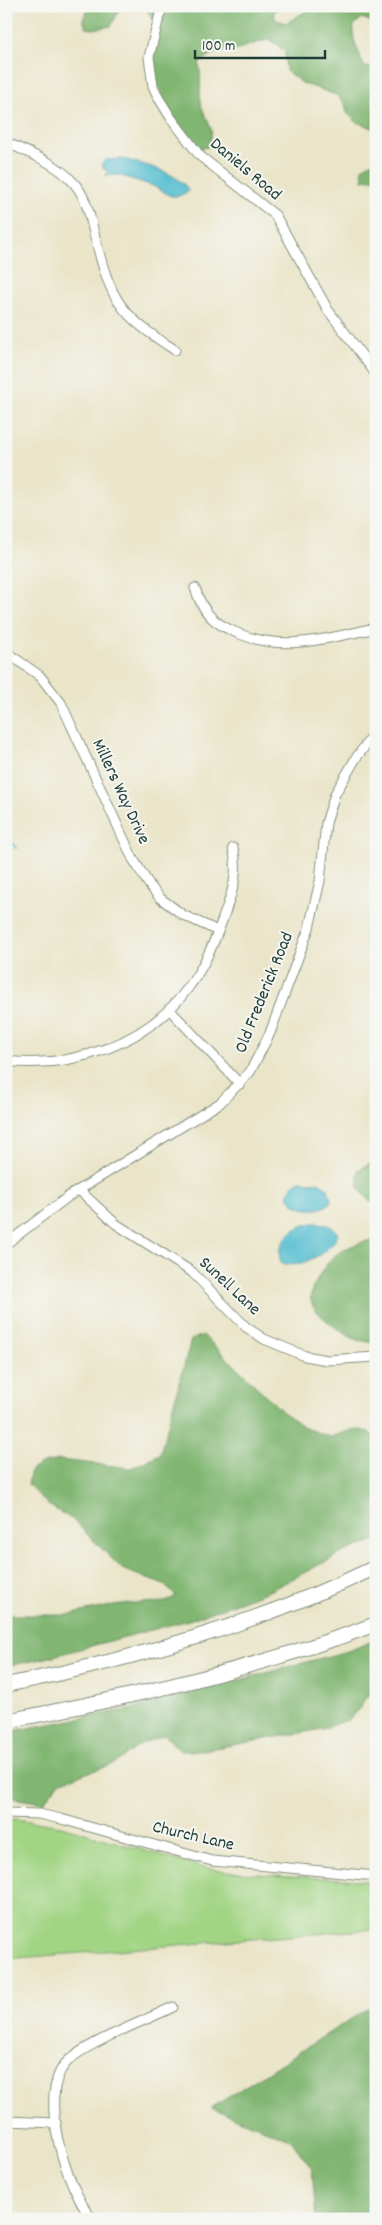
<svg xmlns="http://www.w3.org/2000/svg" width="382" height="2225" viewBox="0 0 382 2225" font-family="Dekko,sans-serif">
  <style>
    .green { fill: #a1d483; stroke: #60885c }
    .forest { fill: #80b671; stroke: #507a52 }
    .water { fill: #54bed0; stroke: #3a7e82 }
    .lines { fill: none; stroke-linecap: round; stroke-linejoin: round }
    .stream { stroke: #54bed0; stroke-width: 2.5 }
    .minor-casing { stroke: #84917e; stroke-width: 11 }
    .highway-casing { stroke: #84917e; stroke-width: 16 }
    .minor { stroke: #fff; stroke-width: 9 }
    .highway { stroke: #fff; stroke-width: 14 }
    .labels { text-anchor: middle; dominant-baseline: central; stroke-width: 4; stroke-linejoin: round; paint-order: stroke }
    .street-label { font-size: 18px; fill: #1f3d34; stroke: #f6f6f2 }
  </style>
  <rect width="100%" height="100%" fill="#f6f6f2"/>
  <filter id="ink" filterUnits="userSpaceOnUse"><feTurbulence type="fractalNoise" baseFrequency=".02" numOctaves="2"/><feDisplacementMap in="SourceGraphic" scale="10" xChannelSelector="R" yChannelSelector="G"/><feConvolveMatrix kernelMatrix="1 2 1 2 8 2 1 2 1" color-interpolation-filters="sRGB"/></filter>
  <filter id="wash" filterUnits="userSpaceOnUse"><feTurbulence type="fractalNoise" baseFrequency=".0096" numOctaves="4" result="noise"/><feDisplacementMap in="SourceGraphic" scale="20" xChannelSelector="R" yChannelSelector="G"/><feGaussianBlur stdDeviation="1.12" result="paint"/><feColorMatrix in="noise" values="0 0 0 0 0 0 0 0 0 0 0 0 0 0 0 0 0 1.4 0 .05"/><feComposite in="paint" operator="in"/></filter>
  <g filter="url(#wash)">
    <rect width="100%" height="100%" fill="#eae5c9"/>
    <path class="green" d="M 16,1819 L 61,1826 L 200,1867 L 241,1873 L 376,1881 L 376,1929 L 6,1959 L 6,1820 Z"/>
    <g class="forest">
      <path d="M 90,6 L 121,6 L 111,26 L 94,29 L 86,28 L 83,19 Z"/>
      <path d="M 145,6 L 280,6 L 273,13 L 276,20 L 286,23 L 315,6 L 376,6 L 376,30 L 370,21 L 362,18 L 354,25 C 351,42 360,51 364,67 L 376,67 L 376,129 L 356,122 L 347,113 L 345,104 L 336,95 L 302,83 L 286,71 L 285,52 L 275,43 L 267,40 L 234,50 L 217,51 L 199,63 C 202,77 199,90 201,103 C 204,119 218,129 208,147 L 199,149 C 178,126 154,93 153,61 C 152,50 158,37 162,27 L 152,19 Z"/>
      <path d="M 376,160 L 376,178 L 363,180 L 362,168 Z"/>
      <path d="M 376,902 L 376,964 C 361,945 363,922 376,902 Z"/>
      <path d="M 376,1160 L 376,1204 C 361,1196 356,1186 358,1170 Z"/>
      <path d="M 376,1239 L 376,1343 C 369,1342 363,1341 357,1340 C 346,1336 315,1314 312,1304 C 309,1296 312,1288 316,1282 C 330,1253 345,1246 376,1239 Z"/>
      <path d="M 203,1335 L 283,1412 L 305,1428 L 330,1437 L 355,1429 L 369,1432 L 376,1439 L 376,1540 L 346,1551 L 269,1591 L 189,1620 L 42,1659 L 6,1666 L 6,1615 L 67,1615 L 120,1604 L 165,1602 L 176,1596 L 164,1585 L 122,1569 L 72,1519 L 48,1505 L 28,1484 L 31,1470 L 43,1463 L 60,1460 L 131,1468 L 160,1454 L 191,1340 Z"/>
      <path d="M 376,1639 L 376,1696 L 367,1695 L 359,1710 L 348,1720 L 323,1729 L 198,1751 L 180,1751 L 165,1735 L 143,1743 L 114,1764 L 60,1782 L 43,1803 L 6,1797 L 6,1732 L 131,1709 L 351,1650 Z"/>
      <path d="M 376,2003 L 376,2219 L 316,2219 L 312,2169 L 290,2139 L 211,2108 Z"/>
    </g>
    <g class="water">
      <path d="M 123,159 C 142,164 179,172 189,191 L 179,196 L 171,196 L 153,186 L 119,175 L 106,176 L 108,171 L 103,169 L 102,163 L 106,160 Z"/>
      <path d="M 299,1181 L 318,1182 L 328,1188 L 331,1199 L 329,1204 C 318,1213 291,1211 288,1194 L 293,1184 Z"/>
      <path d="M 313,1223 C 324,1223 332,1224 338,1234 C 333,1251 298,1271 281,1263 C 274,1242 295,1225 313,1223 Z"/>
    </g>
    <g class="lines">
      <g class="stream">
        <path d="M 6,836 L 16,848"/>
        <path d="M 363,2219 L 376,2192"/>
      </g>
    </g>
  </g>
  <g filter="url(#ink)">
    <g class="lines">
      <g class="minor-casing">
        <g id="minor">
          <path d="M 162,6 L 149,57 L 153,86 L 158,97 L 171,118 L 200,156 L 275,215 L 328,310 L 376,374"/>
          <path d="M 6,142 C 28,153 55,162 72,181 C 85,194 89,212 93,229 C 110,297 115,312 175,350"/>
          <path d="M 195,588 C 203,613 213,623 237,633 C 284,653 328,638 376,628"/>
          <path d="M 6,652 L 40,676 L 61,703 L 133,859 L 150,886 L 160,898 L 183,915 L 218,931"/>
          <path d="M 169,1009 L 240,1084"/>
          <path d="M 6,1061 C 73,1069 147,1044 188,988 C 204,967 213,945 222,921 C 231,896 240,874 233,848"/>
          <path d="M 79,1190 L 116,1224 L 192,1272 L 246,1327 L 264,1339 L 305,1356 L 327,1360 L 376,1357"/>
          <path d="M 6,1244 L 69,1196 L 220,1103 L 250,1072 L 270,1033 L 309,928 L 320,881 L 326,823 L 335,794 L 356,758 L 376,731"/>
          <path d="M 6,1813 L 39,1814 L 61,1819 L 212,1861 L 376,1876"/>
          <path d="M 6,2121 L 56,2123"/>
          <path d="M 92,2219 C 67,2188 36,2096 66,2063 C 83,2044 147,2020 173,2007"/>
        </g>
      </g>
      <g class="highway-casing">
        <g id="highway">
          <path d="M 6,1685 C 134,1659 258,1624 376,1567"/>
          <path d="M 6,1721 C 132,1697 256,1669 376,1624"/>
        </g>
      </g>
      <use href="#minor" class="minor"/>
      <use href="#highway" class="highway"/>
    </g>
  </g>
  <g class="labels">
    <g class="street-label">
      <text transform="translate(245 170) rotate(40)">Daniels Road</text>
      <text transform="translate(120 792) rotate(65)">Millers Way Drive</text>
      <text transform="translate(265 993) rotate(-68)">Old Frederick Road</text>
      <text transform="translate(229 1287) rotate(43)">Sunell Lane</text>
      <text transform="translate(193 1837) rotate(13)">Church Lane</text>
    </g>
  </g>
  <rect width="382" height="2225" fill="none" stroke="#f6f6f2" stroke-width="25"/>
  <path d="M195 50v8h130v-8" fill="none" stroke="#1f3d34" stroke-width="2.5"/>
  <text x="202" y="50" font-size="15" fill="#1f3d34" stroke="#f6f6f2" stroke-width="4" paint-order="stroke">100 m</text>
</svg>
